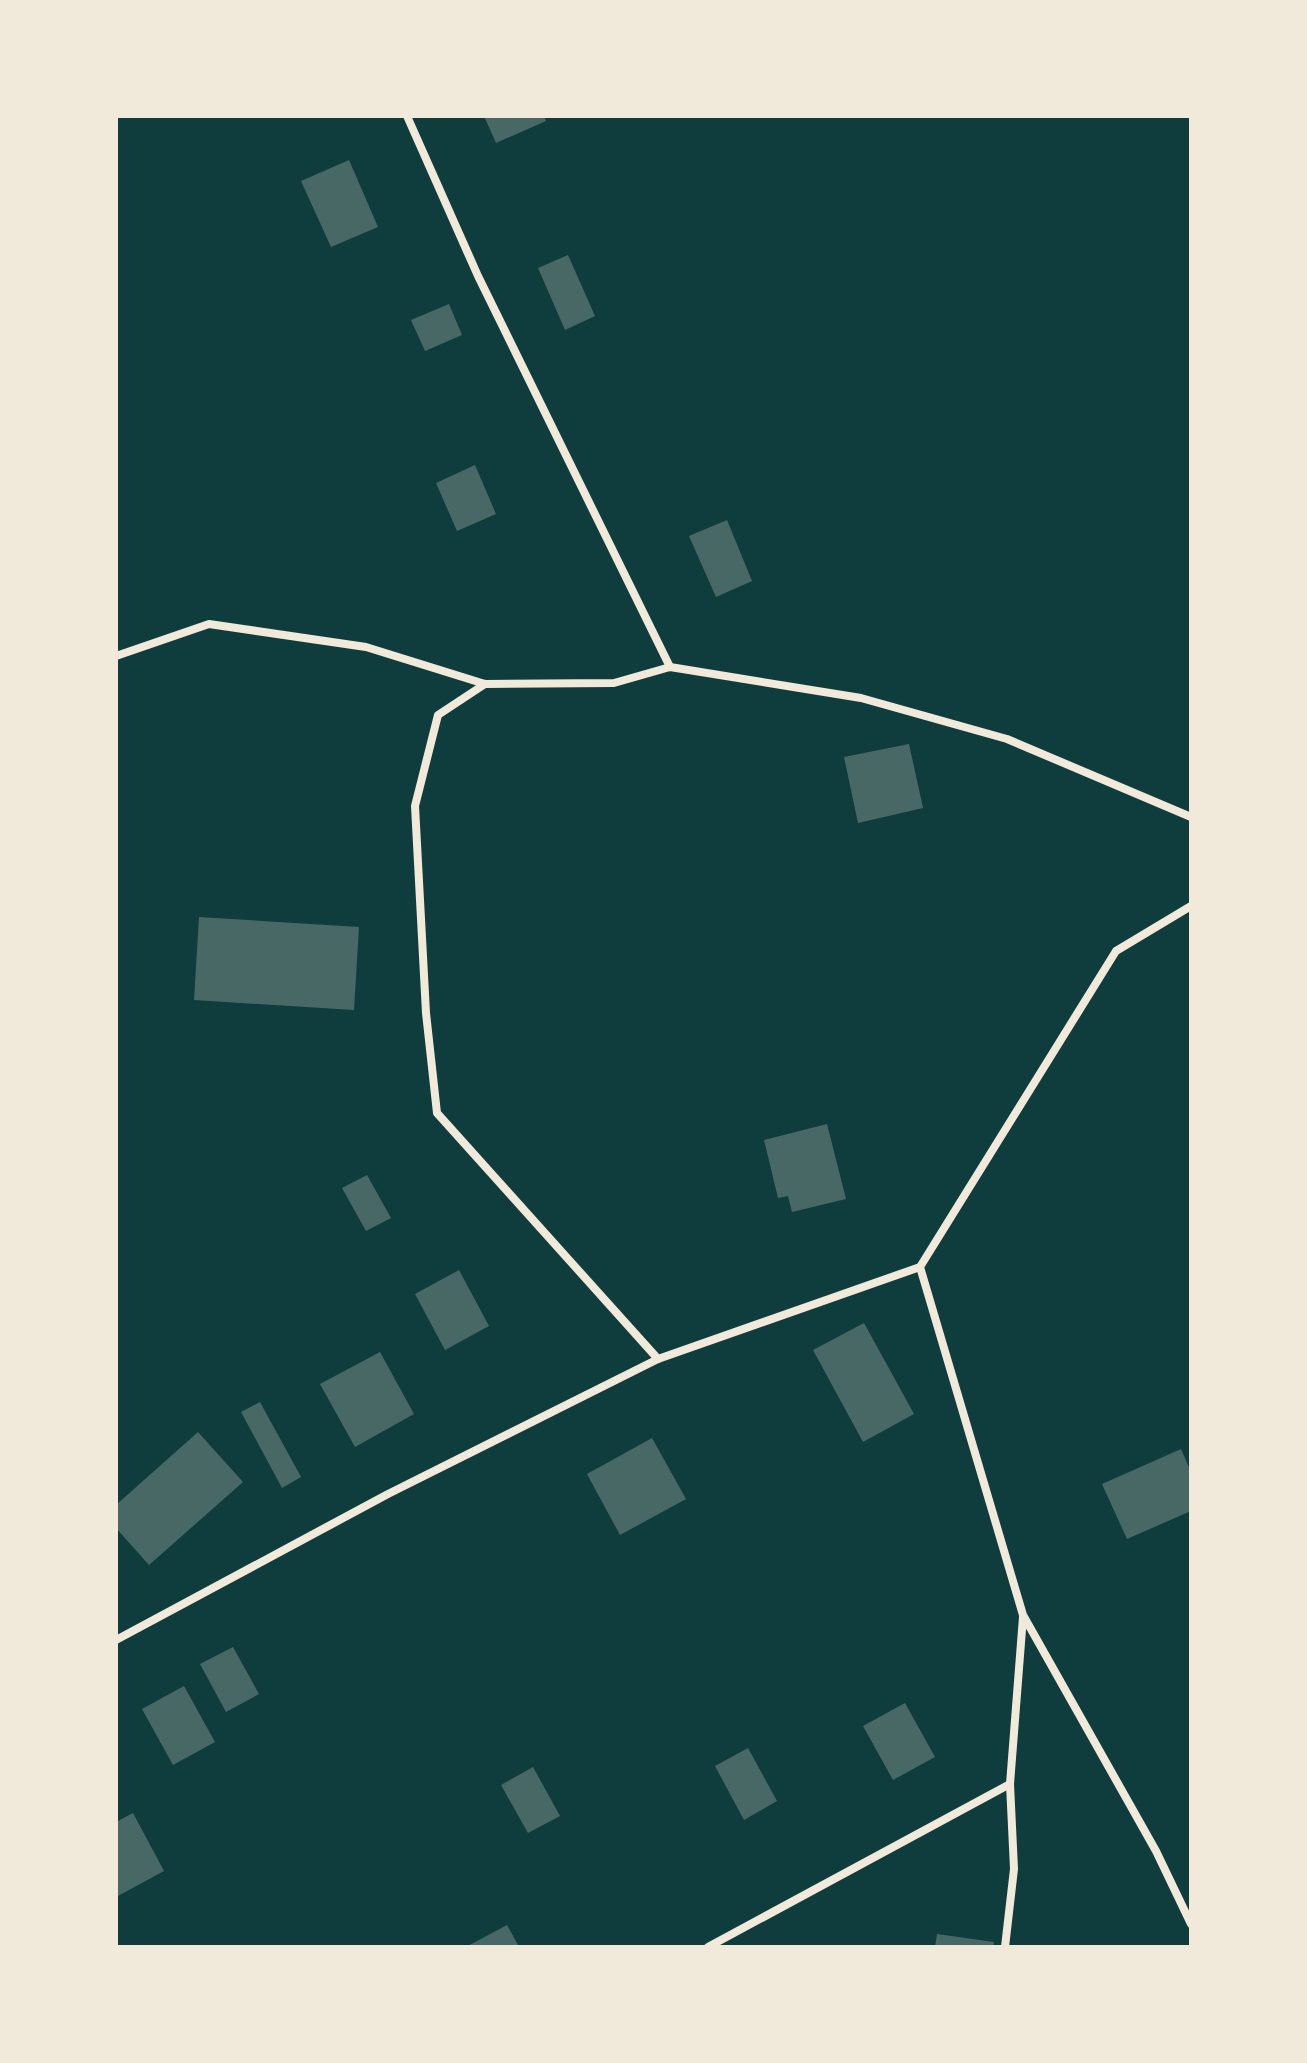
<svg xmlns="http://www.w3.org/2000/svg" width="1307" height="2063" viewBox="0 0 1307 2063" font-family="'Alegreya Sans',sans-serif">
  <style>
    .building { fill: #486865 }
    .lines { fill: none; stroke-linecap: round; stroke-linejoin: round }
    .minor { stroke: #f1e9da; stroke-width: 8 }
  </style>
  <rect width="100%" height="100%" fill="#0f3d3e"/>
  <g class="building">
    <path d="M 484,116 L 544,116 L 546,121 L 496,143 Z"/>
    <path d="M 349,160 L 378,227 L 331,247 L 301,181 Z"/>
    <path d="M 568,255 L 595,316 L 565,330 L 538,268 Z"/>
    <path d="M 449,304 L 462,335 L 425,351 L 411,320 Z"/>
    <path d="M 475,465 L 496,514 L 457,531 L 436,483 Z"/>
    <path d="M 727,520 L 752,581 L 716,597 L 689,536 Z"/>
    <path d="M 909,744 L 923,808 L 858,823 L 844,757 Z"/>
    <path d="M 199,917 L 359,927 L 354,1010 L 194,1000 Z"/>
    <path d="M 827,1124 L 846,1199 L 792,1212 L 788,1196 L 778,1198 L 764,1140 Z"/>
    <path d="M 367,1175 L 391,1218 L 366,1231 L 342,1188 Z"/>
    <path d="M 459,1270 L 489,1326 L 445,1350 L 415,1294 Z"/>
    <path d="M 864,1323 L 914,1414 L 863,1442 L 813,1350 Z"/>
    <path d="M 380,1352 L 414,1414 L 355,1447 L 320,1384 Z"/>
    <path d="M 260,1402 L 301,1477 L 282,1488 L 241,1412 Z"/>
    <path d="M 198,1432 L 243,1482 L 149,1565 L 116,1528 L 116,1505 Z"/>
    <path d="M 652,1438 L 686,1499 L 620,1535 L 587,1474 Z"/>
    <path d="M 1181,1449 L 1191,1472 L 1191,1511 L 1127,1539 L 1102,1484 Z"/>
    <path d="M 233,1647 L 259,1694 L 226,1712 L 200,1664 Z"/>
    <path d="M 184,1686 L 215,1742 L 173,1765 L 142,1709 Z"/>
    <path d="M 905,1703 L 935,1757 L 893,1780 L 863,1726 Z"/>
    <path d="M 748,1748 L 777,1801 L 744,1820 L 715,1766 Z"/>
    <path d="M 533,1767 L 560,1816 L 528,1833 L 501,1785 Z"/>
    <path d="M 133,1813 L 164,1871 L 116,1897 L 116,1822 Z"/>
    <path d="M 507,1925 L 519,1947 L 466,1947 Z"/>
    <path d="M 937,1934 L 994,1942 L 993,1947 L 935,1947 Z"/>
  </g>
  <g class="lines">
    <g class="minor">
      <path d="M 407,116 L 478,276 L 670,667"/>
      <path d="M 116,656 L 209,624 L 366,647 L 485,684 L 614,683 L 670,667 L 861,698 L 1007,739 L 1191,817"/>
      <path d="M 485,684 L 438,715 L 415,806 L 426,1013 L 437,1113 L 658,1359"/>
      <path d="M 1191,906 L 1116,951 L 920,1267 L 1023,1615 L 1156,1851 L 1191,1924"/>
      <path d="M 116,1640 L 388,1494 L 658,1359 L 920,1267"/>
      <path d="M 708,1947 L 1010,1784"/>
      <path d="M 1005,1947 L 1014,1869 L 1010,1784 L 1023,1617"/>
    </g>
  </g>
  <rect width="1307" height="2063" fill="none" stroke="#f1e9da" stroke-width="236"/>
</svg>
